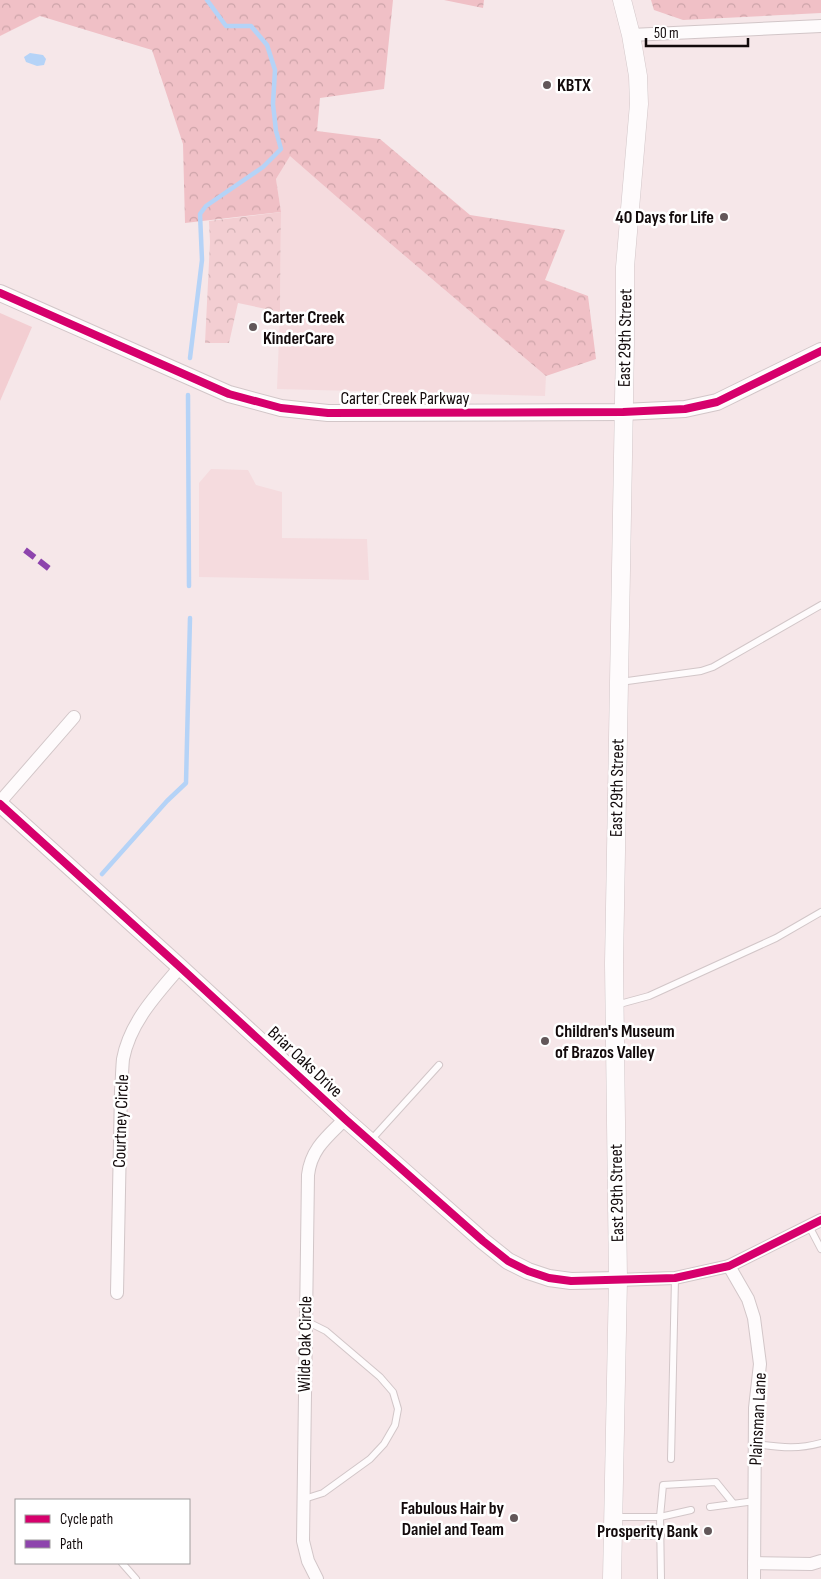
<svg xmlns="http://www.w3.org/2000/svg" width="821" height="1579" viewBox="0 0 821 1579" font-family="'Sofia Sans Condensed',sans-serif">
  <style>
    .built { fill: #f5dbde }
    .green { fill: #f3ced2 }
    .forest { fill: url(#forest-crowns) }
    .park { fill: url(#park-crowns) }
    .water { fill: #b5d3f7 }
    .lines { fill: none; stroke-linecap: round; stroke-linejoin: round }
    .stream { stroke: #b5d3f7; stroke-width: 4.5 }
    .service-casing { stroke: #d2c6c8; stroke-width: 8 }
    .minor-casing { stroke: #d2c6c8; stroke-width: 14 }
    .tertiary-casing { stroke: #d2c6c8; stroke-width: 18 }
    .secondary-casing { stroke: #d2c6c8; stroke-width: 19 }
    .service { stroke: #fefbfc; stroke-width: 6 }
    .minor { stroke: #fefbfc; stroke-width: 12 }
    .tertiary { stroke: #fefbfc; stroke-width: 16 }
    .secondary { stroke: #fefbfc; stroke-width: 18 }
    .quiet { stroke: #8e44ad; stroke-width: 6; stroke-dasharray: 12 6; stroke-linecap: butt }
    .cycleway-casing { stroke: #fff; stroke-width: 11 }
    .cycleway { stroke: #d6006c; stroke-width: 8 }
    .poi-dot { fill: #625759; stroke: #fff; stroke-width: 2 }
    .labels { text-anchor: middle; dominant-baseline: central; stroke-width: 5; stroke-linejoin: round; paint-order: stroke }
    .poi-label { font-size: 18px; font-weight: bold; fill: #120a0b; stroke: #fff; text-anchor: start }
    .street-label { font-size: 18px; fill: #120a0b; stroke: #fff }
  </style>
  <defs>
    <pattern id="forest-crowns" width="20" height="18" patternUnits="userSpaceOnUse" patternTransform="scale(1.25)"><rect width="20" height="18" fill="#f0c0c6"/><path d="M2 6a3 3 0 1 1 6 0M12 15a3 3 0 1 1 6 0" fill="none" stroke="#cda4a9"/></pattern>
    <pattern id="park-crowns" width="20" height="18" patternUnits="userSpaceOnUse" patternTransform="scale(1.25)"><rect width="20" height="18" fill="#f3ced2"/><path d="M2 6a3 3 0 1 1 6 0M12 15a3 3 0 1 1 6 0" fill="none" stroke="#cfb0b3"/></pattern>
  </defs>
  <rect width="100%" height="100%" fill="#f6e7e9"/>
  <g class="built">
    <path d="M 290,155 L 385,239 L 546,376 L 545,396 L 277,389 L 280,312 L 281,212 L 276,179 Z"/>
    <path d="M 211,469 L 248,470 L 256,485 L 282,492 L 282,538 L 367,539 L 369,580 L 199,577 L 199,483 Z"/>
  </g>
  <path class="green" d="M 0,313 L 32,327 L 0,401 Z"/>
  <g class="forest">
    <path d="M 0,0 L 393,0 L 384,89 L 320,98 L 317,131 L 380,139 L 470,215 L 565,230 L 545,280 L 588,296 L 596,359 L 546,376 L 385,239 L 290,156 L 276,179 L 281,212 L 185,223 L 183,144 L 152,50 L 40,16 L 0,36 Z"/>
    <path d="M 444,0 L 484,0 L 483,8 Z"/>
    <path d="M 651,0 L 821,0 L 821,13 L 683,20 L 654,10 Z"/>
  </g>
  <path class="park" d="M 281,212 L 280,312 L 238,303 L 229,343 L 205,343 L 210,242 L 209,221 Z"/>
  <path class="water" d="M 30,53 L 43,55 L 46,59 L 44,65 L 37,66 L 26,62 L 24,57 Z"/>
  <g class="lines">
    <g class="stream">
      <path d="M 190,358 L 202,260 L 200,214 L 206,206 L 263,167 L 281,149 L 276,131 L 273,104 L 275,70 L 267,45 L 251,26 L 226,26 L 207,0"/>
      <path d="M 188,395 L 189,586"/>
      <path d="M 102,874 L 167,801 L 186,783 L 190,618"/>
    </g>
    <g class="service-casing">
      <g id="service">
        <path d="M 620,682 L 701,671 L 713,667 L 821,605"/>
        <path d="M 616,1005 L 649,996 L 776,938 L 821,912"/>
        <path d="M 371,1140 L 439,1065"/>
        <path d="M 809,1226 L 821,1249"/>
        <path d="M 755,1444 C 779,1447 797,1450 821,1443"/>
        <path d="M 671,1459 L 675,1278"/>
        <path d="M 304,1499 L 323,1493 L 370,1459 L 384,1444 L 395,1425 L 398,1409 L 393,1392 L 380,1377 L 326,1331 L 306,1321"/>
        <path d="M 710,1507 L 755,1501"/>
        <path d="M 613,1517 L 660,1517 L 691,1510"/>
        <path d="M 614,1535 L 661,1536"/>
        <path d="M 122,1563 L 136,1579"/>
        <path d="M 661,1579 L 660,1517 L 663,1485 L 716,1482 L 733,1503"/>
      </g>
    </g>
    <g class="minor-casing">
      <g id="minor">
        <path d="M 631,35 L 821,26"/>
        <path d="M 0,802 L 74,717"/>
        <path d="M 729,1266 L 748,1299 L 754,1318 L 760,1364 L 755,1408 L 754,1579"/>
        <path d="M 618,1280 L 675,1278 L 729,1266 L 821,1220"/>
        <path d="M 117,1293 L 121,1090 C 122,1080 122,1069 123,1059 C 130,1022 157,994 180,967"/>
        <path d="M 754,1563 L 811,1564 L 821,1561"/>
        <path d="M 317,1579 L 308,1561 L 303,1541 L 308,1175 C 311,1149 327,1137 345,1119"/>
      </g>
    </g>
    <g class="tertiary-casing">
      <g id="tertiary">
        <path d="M 0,293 L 229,394 L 281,408 L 328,413 L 623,412 L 685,409 L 717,402 L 821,351"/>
        <path d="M 0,804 L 180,967 L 345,1119 L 483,1241 L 508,1261 L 528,1271 L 549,1278 L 571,1281 L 618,1280"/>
      </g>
    </g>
    <g class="secondary-casing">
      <path id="secondary" d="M 612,1579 L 618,1280 L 614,964 L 625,344 L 625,267 L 639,104 L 638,76 L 631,35 L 622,0"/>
    </g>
    <use href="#service" class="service"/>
    <use href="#minor" class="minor"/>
    <use href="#tertiary" class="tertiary"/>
    <use href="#secondary" class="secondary"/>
    <path class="quiet" d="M 25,550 L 51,570"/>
    <g class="cycleway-casing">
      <g id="cycleway">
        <path d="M 0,293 L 229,394 L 281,408 L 328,413 L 623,412 L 685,409 L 717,402 L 821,351"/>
        <path d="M 0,804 L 180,967 L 345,1119 L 483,1241 L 508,1261 L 528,1271 L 549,1278 L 571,1281 L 675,1278 L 729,1266 L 821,1220"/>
      </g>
    </g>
    <use href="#cycleway" class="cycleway"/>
  </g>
  <g class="poi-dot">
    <circle cx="547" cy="85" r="5"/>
    <circle cx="724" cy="217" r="5"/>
    <circle cx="253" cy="327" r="5"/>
    <circle cx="545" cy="1041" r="5"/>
    <circle cx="514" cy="1518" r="5"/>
    <circle cx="708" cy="1531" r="5"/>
  </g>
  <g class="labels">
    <g class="poi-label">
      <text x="557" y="85">KBTX</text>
      <text x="714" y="217" text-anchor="end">40 Days for Life</text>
      <text x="263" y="317">Carter Creek<tspan x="263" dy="21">KinderCare</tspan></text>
      <text x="555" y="1031">Children's Museum<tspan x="555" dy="21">of Brazos Valley</tspan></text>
      <text x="504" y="1508" text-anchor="end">Fabulous Hair by<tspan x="504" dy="21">Daniel and Team</tspan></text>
      <text x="698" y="1531" text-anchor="end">Prosperity Bank</text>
    </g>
    <g class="street-label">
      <text transform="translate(625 338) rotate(-89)">East 29th Street</text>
      <text x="405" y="398">Carter Creek Parkway</text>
      <text transform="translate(617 788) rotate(-89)">East 29th Street</text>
      <text transform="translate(305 1062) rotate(43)">Briar Oaks Drive</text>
      <text transform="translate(121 1121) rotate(-88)">Courtney Circle</text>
      <text transform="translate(617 1193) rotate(-91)">East 29th Street</text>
      <text transform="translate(305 1344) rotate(-89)">Wilde Oak Circle</text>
      <text transform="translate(758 1419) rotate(-87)">Plainsman Lane</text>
    </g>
  </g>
  <rect x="15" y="1499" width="175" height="65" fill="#ffffff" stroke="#a09d9d"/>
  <rect x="25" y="1515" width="25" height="8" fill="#d6006c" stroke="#a09d9d"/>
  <text x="60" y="1524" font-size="15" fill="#120a0b">Cycle path</text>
  <rect x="25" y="1540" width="25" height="8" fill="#8e44ad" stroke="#a09d9d"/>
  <text x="60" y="1549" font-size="15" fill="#120a0b">Path</text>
  <path d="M646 38v8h102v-8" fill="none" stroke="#120a0b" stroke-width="2.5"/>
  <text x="654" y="38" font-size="15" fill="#120a0b" stroke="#ffffff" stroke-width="4" paint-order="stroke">50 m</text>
</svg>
